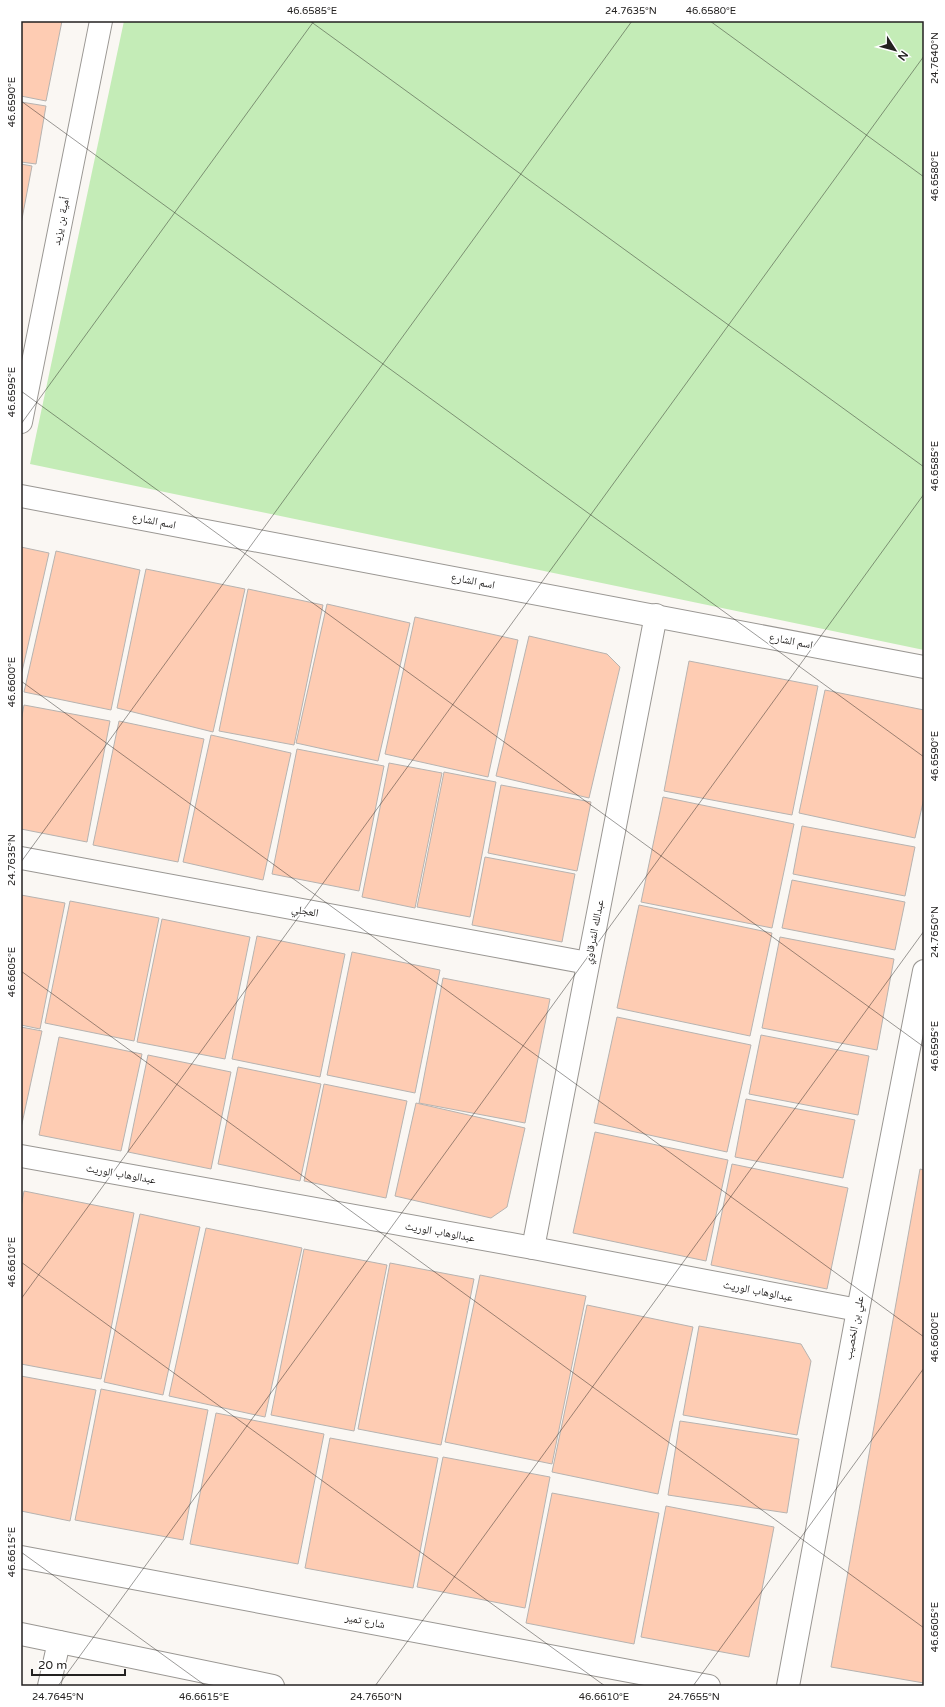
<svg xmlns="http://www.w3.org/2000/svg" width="945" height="1707" viewBox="0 0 945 1707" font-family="'Varela Round','Noto Naskh Arabic',sans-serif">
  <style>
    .green { fill: #c4ecb7 }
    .building { fill: #feccb3; stroke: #b7b3b0 }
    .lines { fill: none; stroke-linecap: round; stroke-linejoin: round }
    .street-casing { stroke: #9a9793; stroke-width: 24 }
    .secondary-casing { stroke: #9a9793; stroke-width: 24 }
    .street { stroke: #fff; stroke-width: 22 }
    .secondary { stroke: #fff; stroke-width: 22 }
    .ticks { fill: none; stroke: #232120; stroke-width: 1; stroke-opacity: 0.45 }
    .labels { text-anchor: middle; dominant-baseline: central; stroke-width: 3.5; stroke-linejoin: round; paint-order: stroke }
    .street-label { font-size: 11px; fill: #232120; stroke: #fff }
    .neatline { fill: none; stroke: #232120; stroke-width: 1.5 }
    .ticks-label { font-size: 10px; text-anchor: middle; fill: #232120 }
  </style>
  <rect width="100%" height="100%" fill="#faf7f3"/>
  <path class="green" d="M 124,21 L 924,21 L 924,650 L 30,464 Z"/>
  <g class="building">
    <path d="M 21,21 L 62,21 L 46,101 L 21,96 Z"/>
    <path d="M 21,102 L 46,106 L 36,164 L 21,162 Z"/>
    <path d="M 21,164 L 32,166 L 21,224 Z"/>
    <path d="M 21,547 L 49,553 L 21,676 Z"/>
    <path d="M 56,551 L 140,570 L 111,710 L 24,692 Z"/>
    <path d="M 146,569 L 245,589 L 213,732 L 117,708 Z"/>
    <path d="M 248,589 L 323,605 L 294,745 L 219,731 Z"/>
    <path d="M 327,604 L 410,623 L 378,761 L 296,743 Z"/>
    <path d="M 415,617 L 518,640 L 488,777 L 385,754 Z"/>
    <path d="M 529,636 L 607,654 L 620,667 L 589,798 L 496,776 Z"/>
    <path d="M 689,661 L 818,686 L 792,815 L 664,791 Z"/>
    <path d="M 825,690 L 924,710 L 924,798 L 915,838 L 799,813 Z"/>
    <path d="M 24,705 L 110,721 L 87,842 L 21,829 L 21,721 Z"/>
    <path d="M 119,721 L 204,739 L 178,862 L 93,845 Z"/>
    <path d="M 211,735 L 291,753 L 263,880 L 183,862 Z"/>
    <path d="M 297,749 L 384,766 L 359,891 L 272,874 Z"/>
    <path d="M 389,763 L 442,773 L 415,908 L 362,897 Z"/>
    <path d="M 444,772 L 496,782 L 470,917 L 417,907 Z"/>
    <path d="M 501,785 L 591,802 L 577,871 L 488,853 Z"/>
    <path d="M 663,797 L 794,824 L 772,928 L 641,902 Z"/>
    <path d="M 802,826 L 915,847 L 905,896 L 793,874 Z"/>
    <path d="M 485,857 L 575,874 L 562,942 L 472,925 Z"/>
    <path d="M 792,880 L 905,902 L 895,950 L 782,928 Z"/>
    <path d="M 21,895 L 65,903 L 40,1029 L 21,1025 Z"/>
    <path d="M 70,901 L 159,918 L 134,1041 L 45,1023 Z"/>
    <path d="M 639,905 L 772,933 L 750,1036 L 617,1008 Z"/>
    <path d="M 162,919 L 250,937 L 225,1059 L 137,1042 Z"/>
    <path d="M 257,936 L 345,954 L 320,1077 L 232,1059 Z"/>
    <path d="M 780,937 L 894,959 L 877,1050 L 762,1028 Z"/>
    <path d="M 352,952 L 440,970 L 415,1093 L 327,1075 Z"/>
    <path d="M 443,978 L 550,999 L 525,1123 L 419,1103 Z"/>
    <path d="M 617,1017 L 751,1045 L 727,1152 L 594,1123 Z"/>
    <path d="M 21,1027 L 42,1031 L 21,1128 Z"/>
    <path d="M 761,1035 L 869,1056 L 858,1115 L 749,1094 Z"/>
    <path d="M 59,1037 L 142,1054 L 121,1151 L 39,1135 Z"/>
    <path d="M 148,1055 L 231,1072 L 211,1169 L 128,1152 Z"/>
    <path d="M 238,1067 L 321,1084 L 300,1181 L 218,1164 Z"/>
    <path d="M 324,1084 L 407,1101 L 386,1198 L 304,1181 Z"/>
    <path d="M 746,1099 L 855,1120 L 843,1178 L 735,1157 Z"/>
    <path d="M 416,1103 L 525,1128 L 507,1207 L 491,1218 L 395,1196 Z"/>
    <path d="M 595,1132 L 728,1160 L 706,1261 L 573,1233 Z"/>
    <path d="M 732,1164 L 848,1188 L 827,1289 L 711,1265 Z"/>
    <path d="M 920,1169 L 924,1170 L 924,1683 L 831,1667 Z"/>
    <path d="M 24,1191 L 134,1213 L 101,1379 L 21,1364 L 21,1207 Z"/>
    <path d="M 140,1214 L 200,1227 L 163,1395 L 104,1382 Z"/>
    <path d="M 206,1228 L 302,1248 L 265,1417 L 169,1396 Z"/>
    <path d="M 304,1249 L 387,1265 L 354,1431 L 271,1415 Z"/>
    <path d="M 390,1263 L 474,1279 L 441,1445 L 358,1429 Z"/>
    <path d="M 480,1275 L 586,1296 L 552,1464 L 445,1442 Z"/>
    <path d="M 587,1305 L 693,1327 L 658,1494 L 552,1472 Z"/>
    <path d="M 699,1326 L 801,1344 L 811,1361 L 797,1435 L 683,1415 Z"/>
    <path d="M 21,1376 L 96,1390 L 70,1521 L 21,1511 Z"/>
    <path d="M 101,1389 L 208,1410 L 183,1540 L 75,1520 Z"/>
    <path d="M 216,1413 L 324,1434 L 298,1564 L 190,1544 Z"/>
    <path d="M 680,1421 L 799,1439 L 787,1513 L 668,1495 Z"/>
    <path d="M 330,1438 L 438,1458 L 413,1588 L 305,1568 Z"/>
    <path d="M 443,1457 L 550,1477 L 525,1608 L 417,1587 Z"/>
    <path d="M 552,1493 L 659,1513 L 634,1644 L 526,1623 Z"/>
    <path d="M 666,1506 L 774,1527 L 749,1657 L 641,1637 Z"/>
  </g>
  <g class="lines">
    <g class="street-casing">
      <g id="street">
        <path d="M 21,422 L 101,21"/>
        <path d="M 21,496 L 924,667"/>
        <path d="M 21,858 L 588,963"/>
        <path d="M 21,1156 L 533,1248 L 858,1310"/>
        <path d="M 533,1248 L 656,615"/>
        <path d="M 49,1686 L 59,1642"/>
        <path d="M 788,1686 L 858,1310 L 924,971"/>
      </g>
    </g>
    <g class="secondary-casing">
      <g id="secondary">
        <path d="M 21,1557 L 709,1686"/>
        <path d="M 21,1634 L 273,1686"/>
      </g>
    </g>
    <use href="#street" class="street"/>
    <use href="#secondary" class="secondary"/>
  </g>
  <path class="ticks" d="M 310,21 L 924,467M 710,21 L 924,177M 21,101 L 924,757M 21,391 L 924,1047M 21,424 L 314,21M 21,681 L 924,1337M 21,862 L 632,21M 21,971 L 924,1628M 21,1262 L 605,1686M 21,1299 L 924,56M 21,1552 L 206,1686M 58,1686 L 924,494M 375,1686 L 924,931M 693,1686 L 924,1368"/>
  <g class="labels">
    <g class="street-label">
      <text transform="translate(61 221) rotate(-79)">أمية بن يزيد</text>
      <text transform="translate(154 521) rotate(11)">اسم الشارع</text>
      <text transform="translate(473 581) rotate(11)">اسم الشارع</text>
      <text transform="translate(791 641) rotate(11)">اسم الشارع</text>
      <text transform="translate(305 911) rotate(10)">العجلي</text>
      <text transform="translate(594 932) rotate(-79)">عبدالله الشرقاوي</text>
      <text transform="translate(121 1174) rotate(10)">عبدالوهاب الوريث</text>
      <text transform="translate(440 1232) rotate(10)">عبدالوهاب الوريث</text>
      <text transform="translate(758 1291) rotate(11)">عبدالوهاب الوريث</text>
      <text transform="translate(854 1328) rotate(-79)">علي بن الخصيب</text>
      <text transform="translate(365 1621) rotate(11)">شارع تمير</text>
    </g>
  </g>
  <rect width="945" height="1707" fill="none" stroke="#ffffff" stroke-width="44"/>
  <g transform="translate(895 50) rotate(126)" stroke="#ffffff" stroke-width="3" paint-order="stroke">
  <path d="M0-3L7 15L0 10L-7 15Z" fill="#232120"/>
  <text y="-6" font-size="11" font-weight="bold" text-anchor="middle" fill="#232120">N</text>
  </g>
  <path d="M32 1669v6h93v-6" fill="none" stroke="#232120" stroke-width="2"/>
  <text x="38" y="1669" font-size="12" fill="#232120" stroke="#ffffff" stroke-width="3" paint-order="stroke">20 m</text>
  <rect x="22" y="22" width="901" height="1663" class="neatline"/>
  <g class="ticks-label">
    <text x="312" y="14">46.6585°E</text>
    <text x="631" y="14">24.7635°N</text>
    <text x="711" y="14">46.6580°E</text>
    <text transform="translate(934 58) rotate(-90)" y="4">24.7640°N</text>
    <text transform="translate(11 102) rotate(-90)" y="4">46.6590°E</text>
    <text transform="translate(934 176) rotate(-90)" y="4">46.6580°E</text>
    <text transform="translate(11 392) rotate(-90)" y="4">46.6595°E</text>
    <text transform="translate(934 466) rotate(-90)" y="4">46.6585°E</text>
    <text transform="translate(11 682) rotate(-90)" y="4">46.6600°E</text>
    <text transform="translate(934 756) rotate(-90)" y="4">46.6590°E</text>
    <text transform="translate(11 860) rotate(-90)" y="4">24.7635°N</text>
    <text transform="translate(934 932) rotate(-90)" y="4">24.7650°N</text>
    <text transform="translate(11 972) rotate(-90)" y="4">46.6605°E</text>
    <text transform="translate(934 1046) rotate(-90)" y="4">46.6595°E</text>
    <text transform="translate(11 1262) rotate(-90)" y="4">46.6610°E</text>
    <text transform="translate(934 1337) rotate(-90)" y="4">46.6600°E</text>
    <text transform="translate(11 1552) rotate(-90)" y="4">46.6615°E</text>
    <text transform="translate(934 1627) rotate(-90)" y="4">46.6605°E</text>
    <text x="58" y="1700">24.7645°N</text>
    <text x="204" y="1700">46.6615°E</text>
    <text x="376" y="1700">24.7650°N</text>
    <text x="604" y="1700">46.6610°E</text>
    <text x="694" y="1700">24.7655°N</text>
  </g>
</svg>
